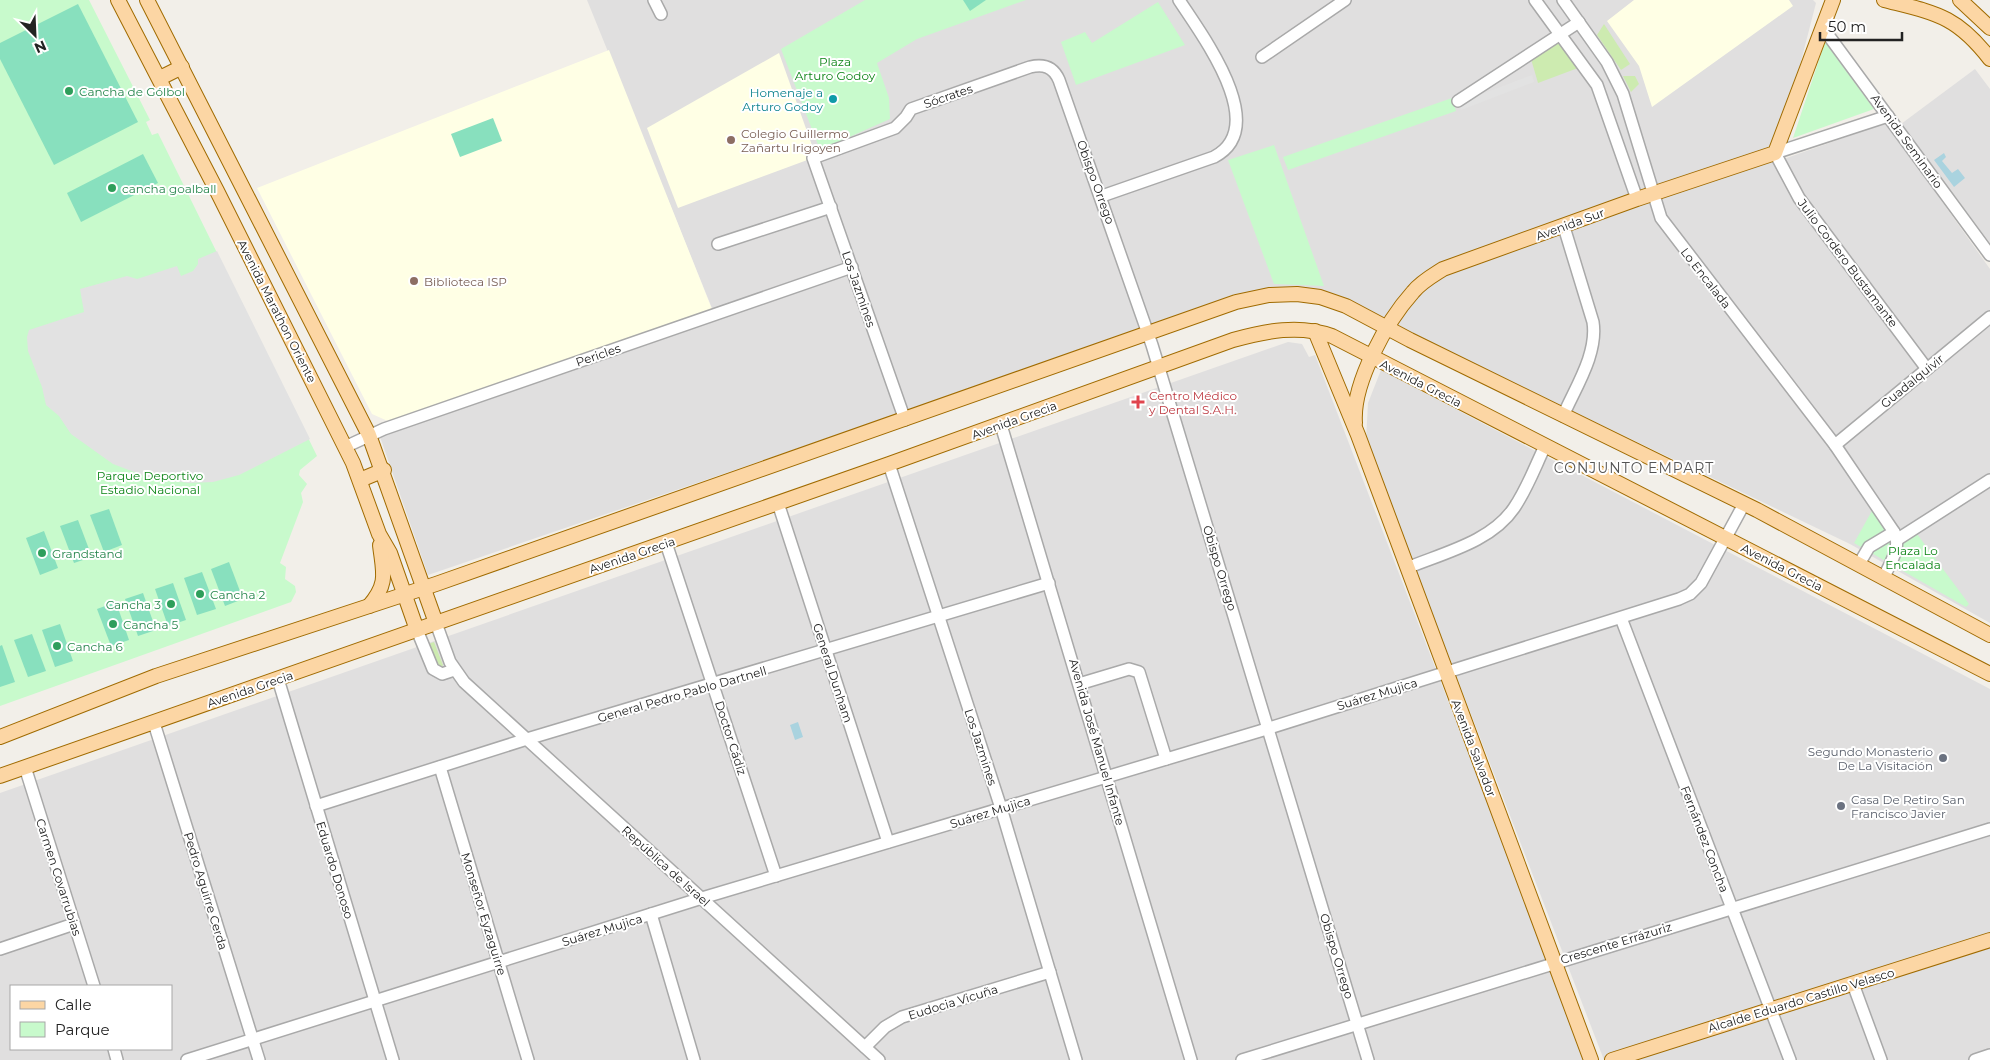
<svg xmlns="http://www.w3.org/2000/svg" width="1990" height="1060" viewBox="0 0 1990 1060" font-family="Montserrat,sans-serif">
  <style>
    .residential { fill: #e0dfdf; fill-rule: evenodd }
    .education { fill: #ffffe5 }
    .grass { fill: #cdebb0 }
    .park { fill: #c8facc }
    .pitch { fill: #88e0be }
    .parking { fill: #e2e2e2 }
    .water { fill: #aad3df }
    .lines { fill: none; stroke-linecap: round; stroke-linejoin: round }
    .minor-casing { stroke: #a9a9a9; stroke-width: 14 }
    .major-casing { stroke: #a06b00; stroke-width: 16 }
    .minor { stroke: #fff; stroke-width: 11 }
    .major { stroke: #fcd6a4; stroke-width: 14 }
    .leisure-dot { fill: #2e9e5b; stroke: #fff; stroke-width: 2 }
    .culture-dot { fill: #0f9aa8; stroke: #fff; stroke-width: 2 }
    .education-dot { fill: #8d6e63; stroke: #fff; stroke-width: 2 }
    .health-dot { fill: #e0444e; stroke: #fff; stroke-width: 2 }
    .worship-dot { fill: #6b7280; stroke: #fff; stroke-width: 2 }
    .labels { text-anchor: middle; dominant-baseline: central; stroke-width: 4; stroke-linejoin: round; paint-order: stroke }
    .park-label { font-size: 12px; fill: #0c8416; stroke: #fff }
    .leisure-label { font-size: 12px; fill: #27864d; stroke: #fff; text-anchor: start }
    .culture-label { font-size: 12px; fill: #0d838f; stroke: #fff; text-anchor: end }
    .street-label { font-size: 12px; fill: #222; stroke: #fff }
    .education-label { font-size: 12px; fill: #785e54; stroke: #fff; text-anchor: start }
    .health-label { font-size: 12px; fill: #be3a42; stroke: #fff; text-anchor: start }
    .worship-label { font-size: 12px; fill: #5b616d; stroke: #fff; text-anchor: end }
    .neighbourhood-label { font-size: 14px; letter-spacing: 1px; fill: #555; stroke: #fff }
  </style>
  <rect width="100%" height="100%" fill="#f2efe9"/>
  <g class="residential">
    <path d="M 587,0 L 1813,0 L 1816,3 L 1775,162 L 1886,123 L 1990,269 L 1990,623 L 1850,544 L 1324,292 L 1266,288 L 428,575 L 378,431 L 716,318 Z"/>
    <path d="M 1975,69 L 1990,89 L 1990,243 L 1901,124 Z"/>
    <path d="M 1288,342 L 1302,344 L 1309,357 L 1315,355 L 1586,1060 L 0,1060 L 0,793 ZM 11,986 L 171,986 L 171,1049 L 11,1049 Z"/>
    <path d="M 1381,370 L 1990,689 L 1990,1060 L 1604,1060 L 1366,441 L 1368,403 Z"/>
  </g>
  <g class="education">
    <path d="M 1634,0 L 1789,0 L 1793,6 L 1652,107 L 1639,66 L 1607,21 Z"/>
    <path d="M 609,50 L 715,317 L 399,426 L 372,414 L 257,188 Z"/>
    <path d="M 779,53 L 814,151 L 810,159 L 678,208 L 647,128 Z"/>
  </g>
  <g class="grass">
    <path d="M 1604,24 L 1630,64 L 1621,70 L 1597,35 Z"/>
    <path d="M 1554,44 L 1560,44 L 1565,47 L 1578,68 L 1538,83 L 1531,59 Z"/>
    <path d="M 1623,76 L 1635,76 L 1639,84 L 1631,92 Z"/>
    <path d="M 434,642 L 443,665 L 442,667 L 436,664 L 428,644 Z"/>
  </g>
  <g class="park">
    <path d="M 0,0 L 89,0 L 150,120 L 146,122 L 152,135 L 158,133 L 317,456 L 300,470 L 299,475 L 307,484 L 301,493 L 303,502 L 280,563 L 286,567 L 285,579 L 295,586 L 296,592 L 291,602 L 0,706 Z"/>
    <path d="M 865,0 L 1026,0 L 917,39 L 877,63 L 889,98 L 890,119 L 820,150 L 781,49 Z"/>
    <path d="M 1158,2 L 1185,45 L 1076,85 L 1061,42 L 1085,32 L 1092,43 Z"/>
    <path d="M 1825,42 L 1874,109 L 1793,138 Z"/>
    <path d="M 1452,98 L 1456,111 L 1288,170 L 1283,157 Z"/>
    <path d="M 1274,145 L 1324,286 L 1274,284 L 1228,160 Z"/>
    <path d="M 1873,509 L 1899,546 L 1917,534 L 1969,604 L 1966,607 L 1854,543 Z"/>
  </g>
  <g class="pitch">
    <path d="M 963,0 L 986,0 L 970,11 Z"/>
    <path d="M 78,4 L 138,122 L 54,165 L 0,59 L 0,43 Z"/>
    <path d="M 493,118 L 502,141 L 460,157 L 451,134 Z"/>
    <path d="M 143,154 L 158,183 L 81,222 L 67,193 Z"/>
    <path d="M 109,509 L 122,545 L 104,552 L 90,515 Z"/>
    <path d="M 78,520 L 92,557 L 74,563 L 60,526 Z"/>
    <path d="M 44,531 L 58,568 L 40,575 L 26,538 Z"/>
    <path d="M 229,562 L 243,599 L 225,606 L 211,569 Z"/>
    <path d="M 202,572 L 216,609 L 197,615 L 184,578 Z"/>
    <path d="M 173,583 L 186,620 L 168,626 L 155,589 Z"/>
    <path d="M 143,593 L 156,630 L 138,636 L 125,599 Z"/>
    <path d="M 116,602 L 129,640 L 111,646 L 97,609 Z"/>
    <path d="M 60,624 L 73,661 L 55,667 L 42,630 Z"/>
    <path d="M 32,634 L 46,671 L 28,677 L 14,640 Z"/>
    <path d="M 2,645 L 15,682 L 0,687 L 0,646 Z"/>
  </g>
  <g class="parking">
    <path d="M 1532,75 L 1534,82 L 1461,110 L 1458,103 Z"/>
    <path d="M 217,251 L 310,439 L 239,475 L 213,482 L 189,483 L 150,478 L 113,464 L 71,434 L 59,416 L 46,405 L 42,387 L 28,351 L 27,337 L 29,330 L 84,312 L 80,289 L 127,276 L 137,279 L 177,266 L 181,276 L 193,271 L 198,264 L 198,259 Z"/>
  </g>
  <g class="water">
    <path d="M 1944,153 L 1946,157 L 1942,161 L 1952,173 L 1958,169 L 1965,178 L 1954,187 L 1934,160 Z"/>
    <path d="M 798,722 L 803,737 L 795,740 L 790,725 Z"/>
  </g>
  <g class="lines">
    <g class="minor-casing">
      <g id="minor">
        <path d="M 654,0 L 661,14"/>
        <path d="M 1535,0 L 1597,85 L 1637,199"/>
        <path d="M 1563,0 L 1607,62 L 1623,94 L 1661,218 L 1835,445 L 1894,532 C 1902,547 1890,563 1884,577"/>
        <path d="M 1823,28 L 1990,255"/>
        <path d="M 1262,57 L 1345,0"/>
        <path d="M 1458,101 L 1579,22"/>
        <path d="M 1888,116 L 1775,153 L 1799,198 L 1927,369"/>
        <path d="M 1102,196 L 1214,157 C 1272,127 1201,34 1179,0"/>
        <path d="M 718,244 L 831,207"/>
        <path d="M 1563,416 C 1575,388 1598,354 1593,322 L 1564,227"/>
        <path d="M 905,420 L 813,158 L 895,128 L 906,117 L 911,109 L 1030,67 C 1043,64 1053,66 1059,80 L 1152,345 L 1368,1060"/>
        <path d="M 1001,425 L 1191,1060"/>
        <path d="M 1835,445 L 1990,317"/>
        <path d="M 345,447 L 384,429 L 852,267"/>
        <path d="M 889,464 L 1001,808 L 1076,1060"/>
        <path d="M 778,503 L 888,842"/>
        <path d="M 1898,539 L 1990,480"/>
        <path d="M 666,543 L 776,876"/>
        <path d="M 1859,564 L 1869,547 L 1894,532"/>
        <path d="M 1407,568 C 1443,553 1491,542 1514,508 C 1527,489 1535,467 1545,446"/>
        <path d="M 1621,618 L 1790,1060"/>
        <path d="M 436,623 L 450,662 L 464,682 L 879,1060"/>
        <path d="M 417,630 L 433,669 L 442,674 L 454,670"/>
        <path d="M 278,679 L 393,1060"/>
        <path d="M 1079,684 L 1129,669 L 1139,672 L 1166,759"/>
        <path d="M 154,723 L 259,1060"/>
        <path d="M 25,767 L 94,986"/>
        <path d="M 440,767 L 528,1060"/>
        <path d="M 316,806 L 527,739 L 1049,583"/>
        <path d="M 651,914 L 694,1060"/>
        <path d="M 0,949 L 74,924"/>
        <path d="M 1853,984 L 1881,1060"/>
        <path d="M 865,1047 L 885,1027 L 902,1017 L 1050,972"/>
        <path d="M 114,1049 L 117,1060"/>
        <path d="M 187,1060 L 702,898 L 1260,731 L 1679,599 L 1690,594 L 1701,583 L 1744,504"/>
        <path d="M 1242,1060 L 1990,829"/>
        <path d="M 1975,1060 L 1990,1055"/>
      </g>
    </g>
    <g class="major-casing">
      <g id="major">
        <path d="M 118,0 L 217,191 L 353,463 L 379,534 L 390,553 L 417,630"/>
        <path d="M 147,0 L 369,435 L 436,623"/>
        <path d="M 1884,0 C 1935,13 1956,15 1990,59"/>
        <path d="M 1960,0 L 1990,28"/>
        <path d="M 160,78 L 182,67"/>
        <path d="M 1315,331 L 1358,435 L 1591,1060"/>
        <path d="M 1355,423 C 1352,383 1387,321 1413,292 C 1421,282 1432,276 1443,269 L 1637,199 L 1775,153 L 1833,0"/>
        <path d="M 360,480 L 384,470"/>
        <path d="M 369,606 C 389,583 383,572 380,545"/>
        <path d="M 0,737 L 156,676 L 436,584 L 1236,302 L 1269,295 L 1297,294 L 1320,297 L 1346,306 L 1410,340 L 1757,510 L 1990,635"/>
        <path d="M 0,776 L 889,464 L 1233,340 C 1266,331 1299,324 1332,336 L 1990,674"/>
        <path d="M 1612,1060 L 1990,940"/>
      </g>
    </g>
    <use href="#minor" class="minor"/>
    <use href="#major" class="major"/>
  </g>
  <g class="leisure-dot">
    <circle cx="69" cy="91" r="5"/>
    <circle cx="112" cy="188" r="5"/>
    <circle cx="42" cy="553" r="5"/>
    <circle cx="200" cy="594" r="5"/>
    <circle cx="171" cy="604" r="5"/>
    <circle cx="113" cy="624" r="5"/>
    <circle cx="57" cy="646" r="5"/>
  </g>
  <circle class="culture-dot" cx="833" cy="99" r="5"/>
  <g class="education-dot">
    <circle cx="731" cy="140" r="5"/>
    <circle cx="414" cy="281" r="5"/>
  </g>
  <path class="health-dot" d="M1135.5 394.5h5v5h5v5h-5v5h-5v-5h-5v-5h5z"/>
  <g class="worship-dot">
    <circle cx="1943" cy="758" r="5"/>
    <circle cx="1841" cy="806" r="5"/>
  </g>
  <g class="labels">
    <g class="park-label">
      <text x="835" y="61">Plaza<tspan x="835" dy="14">Arturo Godoy</tspan></text>
      <text x="150" y="475">Parque Deportivo<tspan x="150" dy="14">Estadio Nacional</tspan></text>
      <text x="1913" y="550">Plaza Lo<tspan x="1913" dy="14">Encalada</tspan></text>
    </g>
    <g class="leisure-label">
      <text x="79" y="91">Cancha de Gólbol</text>
      <text x="122" y="188">cancha goalball</text>
      <text x="52" y="553">Grandstand</text>
      <text x="210" y="594">Cancha 2</text>
      <text x="161" y="604" text-anchor="end">Cancha 3</text>
      <text x="123" y="624">Cancha 5</text>
      <text x="67" y="646">Cancha 6</text>
    </g>
    <g class="culture-label">
      <text x="823" y="92">Homenaje a<tspan x="823" dy="14">Arturo Godoy</tspan></text>
    </g>
    <g class="street-label">
      <text transform="translate(948 96) rotate(-19)">Sócrates</text>
      <text transform="translate(1907 141) rotate(54)">Avenida Seminario</text>
      <text transform="translate(1096 182) rotate(70)">Obispo Orrego</text>
      <text transform="translate(1570 224) rotate(-20)">Avenida Sur</text>
      <text transform="translate(1848 263) rotate(53)">Julio Cordero Bustamante</text>
      <text transform="translate(1706 278) rotate(52)">Lo Encalada</text>
      <text transform="translate(859 289) rotate(71)">Los Jazmines</text>
      <text transform="translate(277 311) rotate(63)">Avenida Marathon Oriente</text>
      <text transform="translate(598 355) rotate(-19)">Pericles</text>
      <text transform="translate(1912 381) rotate(-39)">Guadalquivir</text>
      <text transform="translate(1421 383) rotate(27)">Avenida Grecia</text>
      <text transform="translate(1014 420) rotate(-20)">Avenida Grecia</text>
      <text transform="translate(632 555) rotate(-19)">Avenida Grecia</text>
      <text transform="translate(1782 567) rotate(27)">Avenida Grecia</text>
      <text transform="translate(1220 568) rotate(73)">Obispo Orrego</text>
      <text transform="translate(833 673) rotate(72)">General Dunham</text>
      <text transform="translate(250 689) rotate(-19)">Avenida Grecia</text>
      <text transform="translate(682 694) rotate(-16)">General Pedro Pablo Dartnell</text>
      <text transform="translate(1377 694) rotate(-17)">Suárez Mujica</text>
      <text transform="translate(731 738) rotate(72)">Doctor Cádiz</text>
      <text transform="translate(1097 742) rotate(74)">Avenida José Manuel Infante</text>
      <text transform="translate(981 747) rotate(72)">Los Jazmines</text>
      <text transform="translate(1474 748) rotate(69)">Avenida Salvador</text>
      <text transform="translate(990 812) rotate(-17)">Suárez Mujica</text>
      <text transform="translate(1705 839) rotate(69)">Fernández Concha</text>
      <text transform="translate(666 866) rotate(42)">República de Israel</text>
      <text transform="translate(335 870) rotate(73)">Eduardo Donoso</text>
      <text transform="translate(59 877) rotate(72)">Carmen Covarrubias</text>
      <text transform="translate(206 891) rotate(73)">Pedro Aguirre Cerda</text>
      <text transform="translate(484 914) rotate(73)">Monseñor Eyzaguirre</text>
      <text transform="translate(602 930) rotate(-17)">Suárez Mujica</text>
      <text transform="translate(1616 943) rotate(-17)">Crescente Errázuriz</text>
      <text transform="translate(1337 956) rotate(73)">Obispo Orrego</text>
      <text transform="translate(1801 1000) rotate(-17)">Alcalde Eduardo Castillo Velasco</text>
      <text transform="translate(953 1002) rotate(-17)">Eudocia Vicuña</text>
    </g>
    <g class="education-label">
      <text x="741" y="133">Colegio Guillermo<tspan x="741" dy="14">Zañartu Irigoyen</tspan></text>
      <text x="424" y="281">Biblioteca ISP</text>
    </g>
    <g class="health-label">
      <text x="1149" y="395">Centro Médico<tspan x="1149" dy="14">y Dental S.A.H.</tspan></text>
    </g>
    <g class="worship-label">
      <text x="1933" y="751">Segundo Monasterio<tspan x="1933" dy="14">De La Visitación</tspan></text>
      <text x="1851" y="799" text-anchor="start">Casa De Retiro San<tspan x="1851" dy="14">Francisco Javier</tspan></text>
    </g>
    <g class="neighbourhood-label">
      <text x="1634" y="468">CONJUNTO EMPART</text>
    </g>
  </g>
  <rect x="10" y="985" width="162" height="65" fill="#ffffff" stroke="#a7a7a7"/>
  <rect x="20" y="1001" width="25" height="8" fill="#fcd6a4" stroke="#a7a7a7"/>
  <text x="55" y="1010" font-size="15" fill="#222222">Calle</text>
  <rect x="20" y="1022" width="25" height="15" fill="#c8facc" stroke="#a7a7a7"/>
  <text x="55" y="1035" font-size="15" fill="#222222">Parque</text>
  <g transform="translate(35 35) rotate(156)" stroke="#ffffff" stroke-width="4" paint-order="stroke">
  <path d="M0-4L9 19L0 12L-9 19Z" fill="#222222"/>
  <text y="-8" font-size="14" font-weight="bold" text-anchor="middle" fill="#222222">N</text>
  </g>
  <path d="M1820 32v8h82v-8" fill="none" stroke="#222222" stroke-width="2.5"/>
  <text x="1828" y="32" font-size="15" fill="#222222" stroke="#ffffff" stroke-width="4" paint-order="stroke">50 m</text>
</svg>
